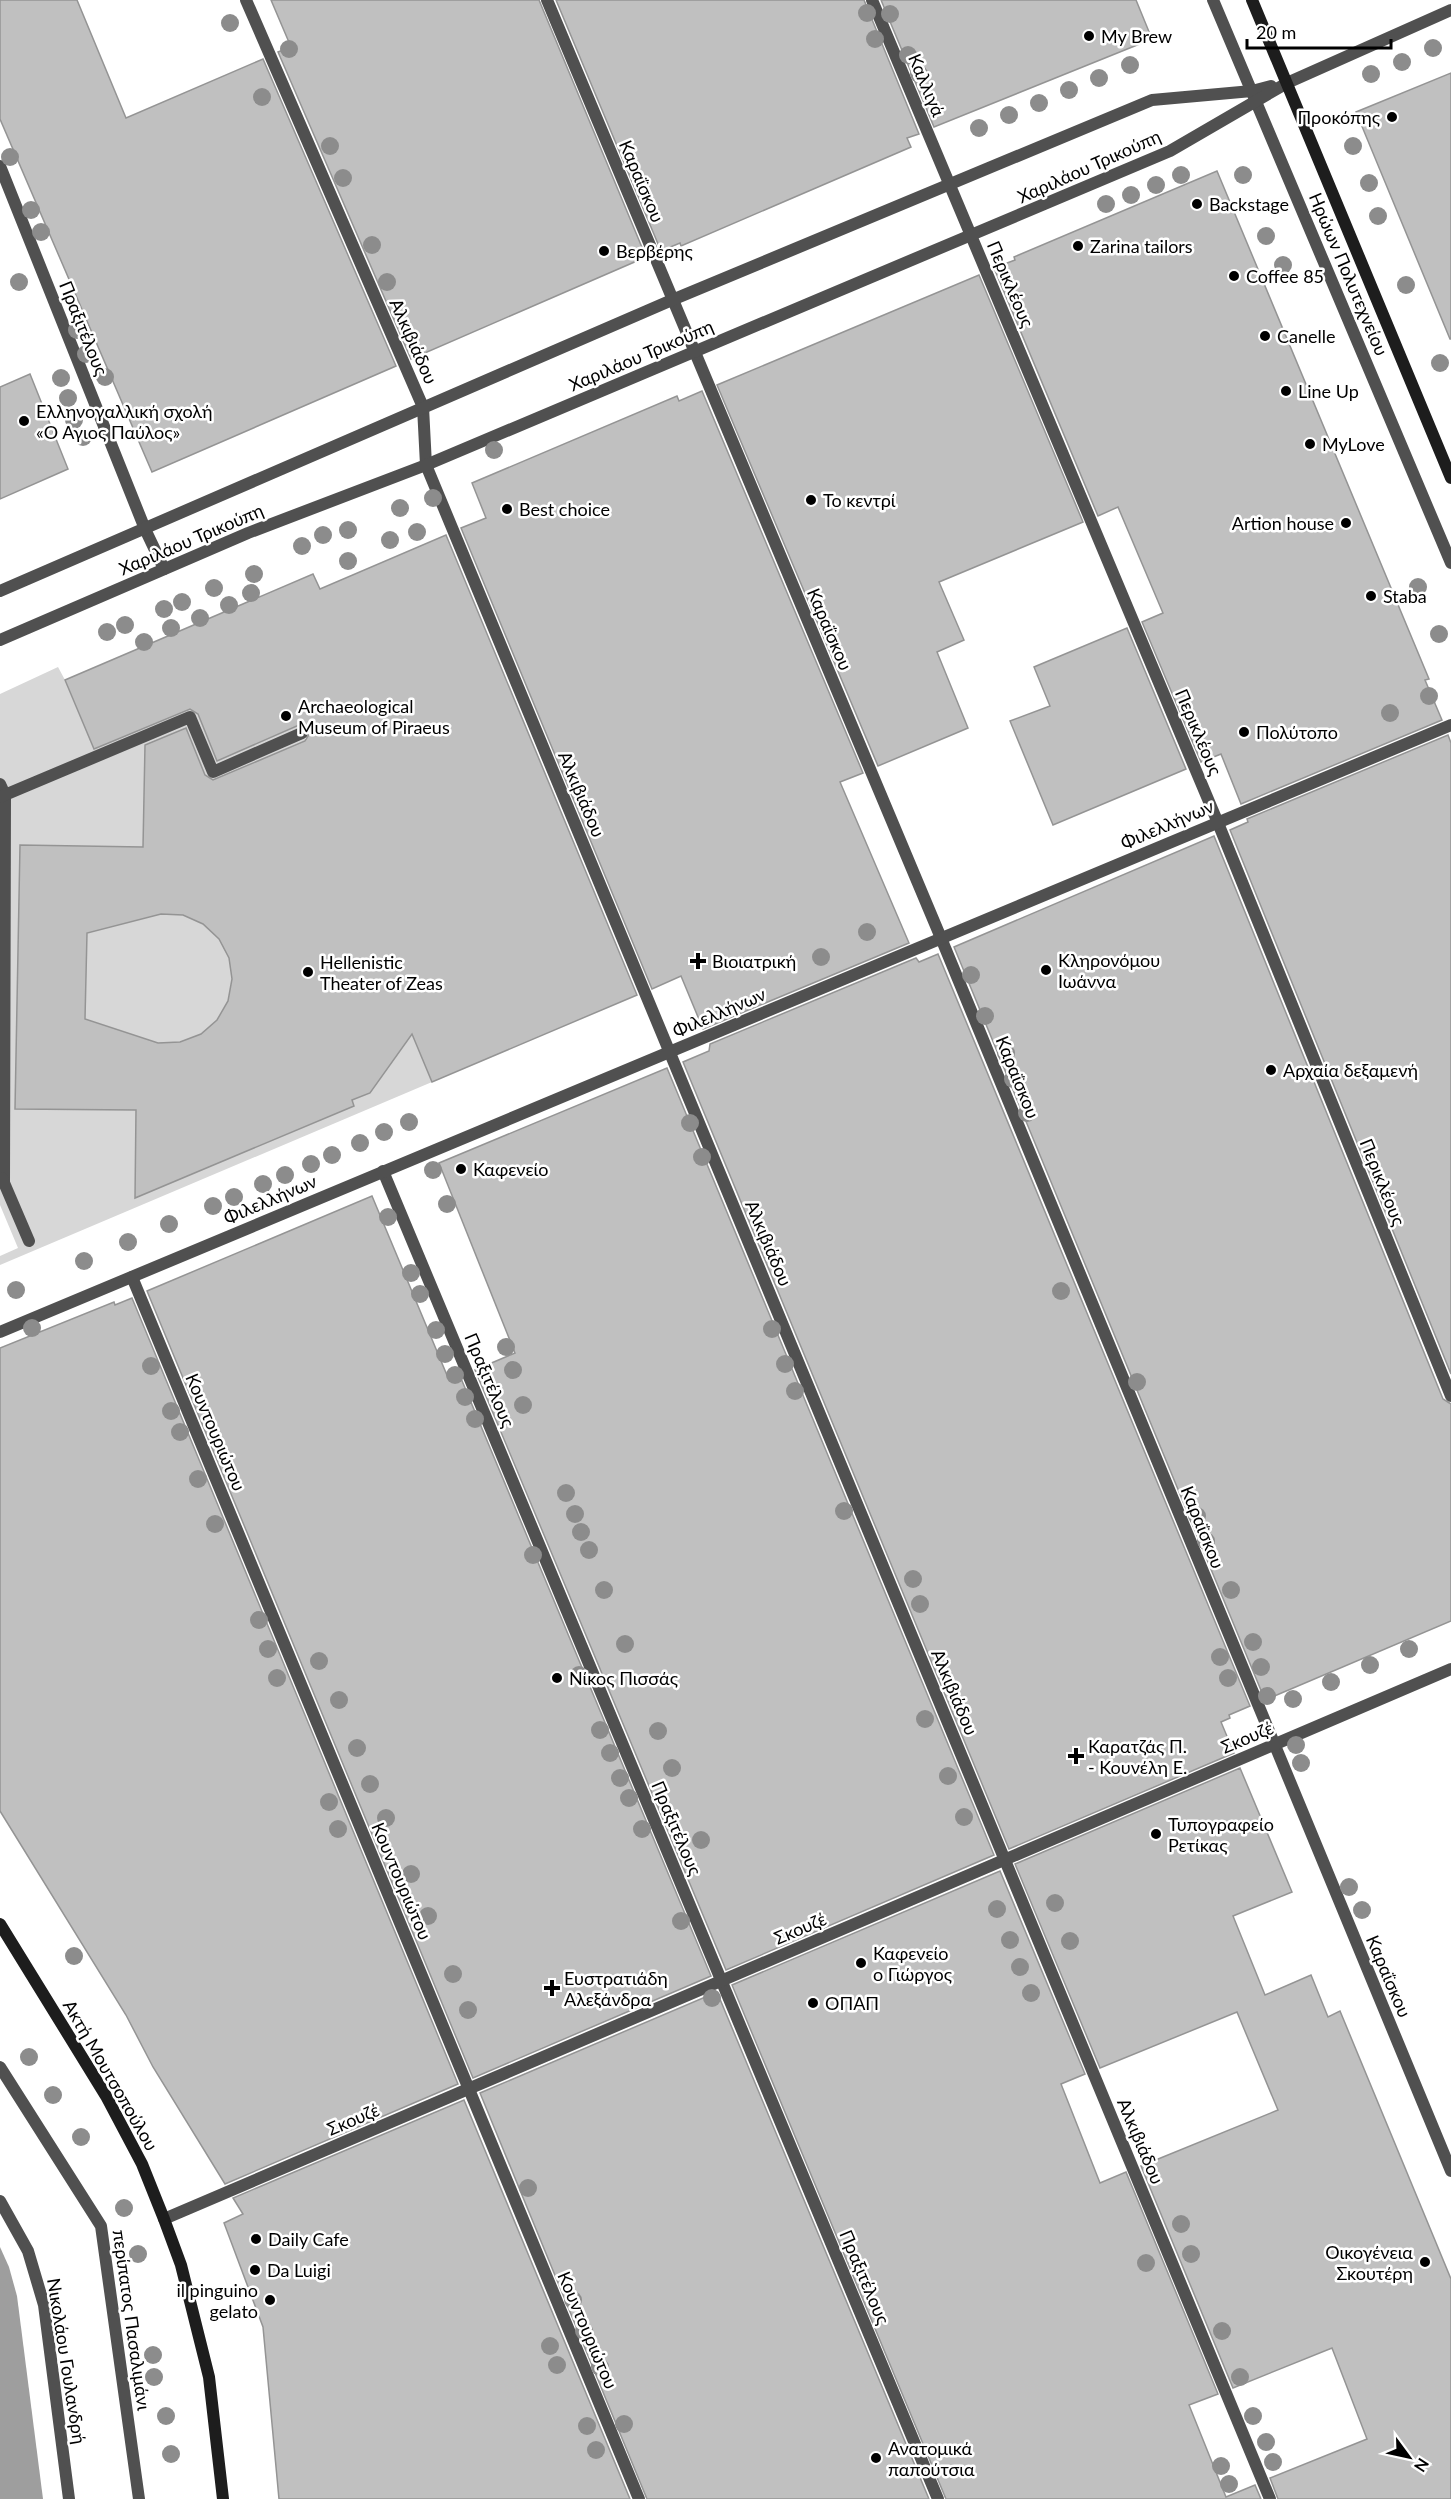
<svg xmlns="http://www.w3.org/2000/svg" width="1451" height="2499" viewBox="0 0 1451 2499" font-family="Lato,sans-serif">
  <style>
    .green { fill: #d7d7d7 }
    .water { fill: #9e9e9e }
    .building { fill: #c0c0c0; stroke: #949494; stroke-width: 1.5; fill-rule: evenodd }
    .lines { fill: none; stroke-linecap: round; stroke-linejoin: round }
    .pedestrian { stroke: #505050; stroke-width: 12 }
    .minor { stroke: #505050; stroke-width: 12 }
    .tertiary { stroke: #505050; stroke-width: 12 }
    .secondary { stroke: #1d1d1d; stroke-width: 12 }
    .tree { fill: #8c8c8c }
    .poi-dot { fill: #000; stroke: #fff; stroke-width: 2 }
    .labels { text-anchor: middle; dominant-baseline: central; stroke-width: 5; stroke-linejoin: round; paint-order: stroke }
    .poi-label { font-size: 18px; fill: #000; stroke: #fff; text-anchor: start }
    .street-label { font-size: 18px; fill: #000; stroke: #fff }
  </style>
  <rect width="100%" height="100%" fill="#fff"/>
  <path class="green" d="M 58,667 L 65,680 L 195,706 L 218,760 L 299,725 L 361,873 L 432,1082 L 0,1265 L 0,1256 L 18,1248 L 0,1205 L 0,694 Z"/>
  <path class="water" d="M 0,2247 L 9,2267 L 17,2296 L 43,2499 L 0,2499 Z"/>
  <g class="building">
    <path d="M 0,0 L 77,0 L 126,118 L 263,59 L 396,366 L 152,472 L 0,119 Z"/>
    <path d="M 271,0 L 539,0 L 646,257 L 411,359 L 278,52 L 291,47 Z"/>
    <path d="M 556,0 L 864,0 L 919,134 L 907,138 L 911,147 L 681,246 L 680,243 L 661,251 Z"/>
    <path d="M 881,0 L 1136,0 L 1152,39 L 934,127 Z"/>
    <path d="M 1451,73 L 1451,339 L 1450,339 L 1356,112 Z"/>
    <path d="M 1217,171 L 1429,679 L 1425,680 L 1442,720 L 1241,804 L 1221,754 L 1201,762 L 1142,622 L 1163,613 L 1118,507 L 1098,516 L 994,268 L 1015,260 L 1014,257 Z"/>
    <path d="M 979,275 L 1083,522 L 939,582 L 964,640 L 937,652 L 968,728 L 878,766 L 717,385 Z"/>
    <path d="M 30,374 L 68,469 L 0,499 L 0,387 Z"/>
    <path d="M 702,391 L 863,773 L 840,782 L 909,943 L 703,1029 L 681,976 L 652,989 L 461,528 L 486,518 L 472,483 L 677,396 L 679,401 Z"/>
    <path d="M 446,535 L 637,995 L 432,1082 L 412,1034 L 370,1093 L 352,1100 L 354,1106 L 135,1198 L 136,1110 L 15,1109 L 20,845 L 143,847 L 145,745 L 186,728 L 205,775 L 213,780 L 305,741 L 310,733 L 306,726 L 299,725 L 217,761 L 198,714 L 190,709 L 94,749 L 65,680 L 313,574 L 320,589 ZM 161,914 L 183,915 L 203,924 L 219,939 L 229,958 L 232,979 L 228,1001 L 217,1020 L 201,1034 L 180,1042 L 158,1043 L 85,1019 L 87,933 Z"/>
    <path d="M 1127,628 L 1186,769 L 1053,825 L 1010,721 L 1050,706 L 1034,667 Z"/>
    <path d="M 1448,735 L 1451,743 L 1451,1374 L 1230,830 L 1248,822 L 1247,819 Z"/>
    <path d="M 1214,836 L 1443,1399 L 1451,1404 L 1451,1621 L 1265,1700 L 954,947 Z"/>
    <path d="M 938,954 L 1250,1706 L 1229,1715 L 1230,1718 L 1221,1722 L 1234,1753 L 1009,1849 L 683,1062 L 709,1051 L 710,1044 L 916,958 L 919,962 Z"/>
    <path d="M 667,1068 L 994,1855 L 726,1970 L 475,1370 L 515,1353 L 439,1163 Z"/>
    <path d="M 372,1196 L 449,1380 L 460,1376 L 711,1976 L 473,2078 L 147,1291 Z"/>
    <path d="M 132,1298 L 458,2084 L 225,2184 L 153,2067 L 126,2015 L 0,1811 L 0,1348 L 114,1302 L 115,1305 Z"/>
    <path d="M 1240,1768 L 1292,1892 L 1233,1916 L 1265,1995 L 1311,1975 L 1328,2017 L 1340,2011 L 1451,2279 L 1451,2499 L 1278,2499 L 1270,2478 L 1367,2439 L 1332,2348 L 1233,2388 L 1141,2166 L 1278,2110 L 1252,2048 L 1237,2012 L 1100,2068 L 1015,1864 Z"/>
    <path d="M 1000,1871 L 1085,2074 L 1061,2084 L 1100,2183 L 1126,2172 L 1218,2394 L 1189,2405 L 1226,2497 L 1255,2485 L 1261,2499 L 946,2499 L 732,1985 Z"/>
    <path d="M 717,1992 L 929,2499 L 647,2499 L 480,2093 Z"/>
    <path d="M 464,2100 L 630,2499 L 279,2499 L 263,2327 L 224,2223 L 243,2214 L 233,2198 Z"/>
  </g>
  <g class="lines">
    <g class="pedestrian">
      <path d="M 0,784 L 5,795 L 4,1183"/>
      <path d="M 0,797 L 190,717 L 213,772 L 302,733"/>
      <path d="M 2,1178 L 29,1241"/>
      <path d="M 0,2067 L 101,2226 L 139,2499"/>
    </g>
    <g class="minor">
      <path d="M 246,0 L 423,407 L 426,465 L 1270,2499"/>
      <path d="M 547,0 L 941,938 L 1451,2171"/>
      <path d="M 872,0 L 1218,823 L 1451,1396"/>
      <path d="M 1213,0 L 1451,563"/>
      <path d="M 0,166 L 145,529 L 164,569"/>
      <path d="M 383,1171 L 938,2499"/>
      <path d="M 132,1277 L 639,2499"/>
      <path d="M 0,1332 L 1451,725"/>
      <path d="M 0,2201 L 28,2251 L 44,2305 L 69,2499"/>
      <path d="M 164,2219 L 1451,1669"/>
    </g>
    <g class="tertiary">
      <path d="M 0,591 L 672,300 L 1152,100 L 1252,91 L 1271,86"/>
      <path d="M 0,640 L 248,533 L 426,465 L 1170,151 L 1287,83 L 1451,10"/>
    </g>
    <g class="secondary">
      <path d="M 1252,0 L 1451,478"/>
      <path d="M 0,1924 L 106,2096 L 142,2164 L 164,2219 L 181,2265 L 209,2377 L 223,2499"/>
    </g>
  </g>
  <g class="tree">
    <circle cx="867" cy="13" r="9"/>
    <circle cx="890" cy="14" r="9"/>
    <circle cx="230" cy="23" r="9"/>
    <circle cx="875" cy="39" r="9"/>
    <circle cx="1433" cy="48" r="9"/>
    <circle cx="289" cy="49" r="9"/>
    <circle cx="908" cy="55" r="9"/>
    <circle cx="1402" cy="62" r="9"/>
    <circle cx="1130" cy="65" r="9"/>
    <circle cx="919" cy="74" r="9"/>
    <circle cx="1371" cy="74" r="9"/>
    <circle cx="1099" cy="78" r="9"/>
    <circle cx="1069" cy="90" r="9"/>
    <circle cx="262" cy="97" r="9"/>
    <circle cx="1039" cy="103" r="9"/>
    <circle cx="1009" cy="115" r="9"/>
    <circle cx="979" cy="128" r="9"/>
    <circle cx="330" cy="146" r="9"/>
    <circle cx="1353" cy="146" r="9"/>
    <circle cx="10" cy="157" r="9"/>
    <circle cx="1181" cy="175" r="9"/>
    <circle cx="1243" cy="175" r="9"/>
    <circle cx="343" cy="178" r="9"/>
    <circle cx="1369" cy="183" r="9"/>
    <circle cx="1156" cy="185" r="9"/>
    <circle cx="1131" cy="195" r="9"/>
    <circle cx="1106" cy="204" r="9"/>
    <circle cx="31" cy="210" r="9"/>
    <circle cx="1378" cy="216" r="9"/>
    <circle cx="41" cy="232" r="9"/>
    <circle cx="1266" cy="236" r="9"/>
    <circle cx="372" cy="245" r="9"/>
    <circle cx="1283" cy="265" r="9"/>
    <circle cx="19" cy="282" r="9"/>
    <circle cx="387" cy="282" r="9"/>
    <circle cx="1406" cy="285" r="9"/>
    <circle cx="77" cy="330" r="9"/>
    <circle cx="86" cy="354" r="9"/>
    <circle cx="1440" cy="363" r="9"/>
    <circle cx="105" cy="377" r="9"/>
    <circle cx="61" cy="378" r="9"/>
    <circle cx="68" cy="398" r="9"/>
    <circle cx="74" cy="420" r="9"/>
    <circle cx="83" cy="437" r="9"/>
    <circle cx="494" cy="450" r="9"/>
    <circle cx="433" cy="498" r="9"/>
    <circle cx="400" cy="508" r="9"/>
    <circle cx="348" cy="530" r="9"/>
    <circle cx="417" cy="532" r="9"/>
    <circle cx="323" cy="535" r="9"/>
    <circle cx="390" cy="540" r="9"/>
    <circle cx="302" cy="546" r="9"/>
    <circle cx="348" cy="561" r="9"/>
    <circle cx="254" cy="574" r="9"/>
    <circle cx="1418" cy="587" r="9"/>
    <circle cx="214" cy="588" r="9"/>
    <circle cx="251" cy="593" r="9"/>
    <circle cx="182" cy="602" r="9"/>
    <circle cx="229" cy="605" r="9"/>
    <circle cx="164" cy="609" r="9"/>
    <circle cx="200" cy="618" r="9"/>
    <circle cx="125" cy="625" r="9"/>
    <circle cx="171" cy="628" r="9"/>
    <circle cx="107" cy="632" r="9"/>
    <circle cx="1439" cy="634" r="9"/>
    <circle cx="144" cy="642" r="9"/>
    <circle cx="1429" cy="696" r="9"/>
    <circle cx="1390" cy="713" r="9"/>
    <circle cx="867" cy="932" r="9"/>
    <circle cx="821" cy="957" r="9"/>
    <circle cx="971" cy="975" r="9"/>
    <circle cx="985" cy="1016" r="9"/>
    <circle cx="1006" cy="1053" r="9"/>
    <circle cx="1013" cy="1079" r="9"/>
    <circle cx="1027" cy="1113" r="9"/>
    <circle cx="409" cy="1122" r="9"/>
    <circle cx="690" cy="1123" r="9"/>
    <circle cx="384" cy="1132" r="9"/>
    <circle cx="360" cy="1143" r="9"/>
    <circle cx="332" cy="1155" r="9"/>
    <circle cx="702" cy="1157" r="9"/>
    <circle cx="311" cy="1164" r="9"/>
    <circle cx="433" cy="1170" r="9"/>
    <circle cx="285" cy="1175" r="9"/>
    <circle cx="263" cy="1184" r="9"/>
    <circle cx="234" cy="1197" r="9"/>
    <circle cx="447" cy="1204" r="9"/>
    <circle cx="213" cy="1206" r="9"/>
    <circle cx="388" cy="1217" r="9"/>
    <circle cx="169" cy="1224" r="9"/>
    <circle cx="128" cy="1242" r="9"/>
    <circle cx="84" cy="1261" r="9"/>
    <circle cx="411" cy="1273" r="9"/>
    <circle cx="16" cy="1290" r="9"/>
    <circle cx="1061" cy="1291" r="9"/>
    <circle cx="420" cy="1294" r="9"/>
    <circle cx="32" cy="1328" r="9"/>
    <circle cx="772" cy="1329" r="9"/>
    <circle cx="436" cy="1330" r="9"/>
    <circle cx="506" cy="1347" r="9"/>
    <circle cx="445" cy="1354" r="9"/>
    <circle cx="785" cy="1364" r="9"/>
    <circle cx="151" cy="1366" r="9"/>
    <circle cx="513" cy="1370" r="9"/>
    <circle cx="455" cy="1375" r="9"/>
    <circle cx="1137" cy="1382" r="9"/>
    <circle cx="795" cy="1391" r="9"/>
    <circle cx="465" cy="1397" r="9"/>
    <circle cx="523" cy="1405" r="9"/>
    <circle cx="171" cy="1411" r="9"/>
    <circle cx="475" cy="1419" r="9"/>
    <circle cx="180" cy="1432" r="9"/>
    <circle cx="198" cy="1479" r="9"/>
    <circle cx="566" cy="1493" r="9"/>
    <circle cx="844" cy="1511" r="9"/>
    <circle cx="575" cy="1514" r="9"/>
    <circle cx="1197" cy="1516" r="9"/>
    <circle cx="215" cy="1524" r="9"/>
    <circle cx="581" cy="1532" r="9"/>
    <circle cx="1206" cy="1541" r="9"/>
    <circle cx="589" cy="1550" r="9"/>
    <circle cx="533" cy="1555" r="9"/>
    <circle cx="913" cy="1579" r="9"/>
    <circle cx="604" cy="1590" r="9"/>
    <circle cx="1231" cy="1590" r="9"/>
    <circle cx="920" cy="1604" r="9"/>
    <circle cx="259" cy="1620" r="9"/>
    <circle cx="1253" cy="1642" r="9"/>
    <circle cx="625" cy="1644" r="9"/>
    <circle cx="268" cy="1649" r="9"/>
    <circle cx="1409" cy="1649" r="9"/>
    <circle cx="1220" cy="1657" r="9"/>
    <circle cx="319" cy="1661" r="9"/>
    <circle cx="1370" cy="1665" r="9"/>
    <circle cx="1261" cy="1667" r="9"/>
    <circle cx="579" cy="1675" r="9"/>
    <circle cx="277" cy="1678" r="9"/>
    <circle cx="1228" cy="1678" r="9"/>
    <circle cx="1331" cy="1682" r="9"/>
    <circle cx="1267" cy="1696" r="9"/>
    <circle cx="1293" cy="1699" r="9"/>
    <circle cx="339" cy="1700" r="9"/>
    <circle cx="925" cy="1719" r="9"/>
    <circle cx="600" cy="1730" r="9"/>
    <circle cx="658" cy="1731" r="9"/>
    <circle cx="1296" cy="1745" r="9"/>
    <circle cx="357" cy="1748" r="9"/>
    <circle cx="610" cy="1753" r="9"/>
    <circle cx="1301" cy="1763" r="9"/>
    <circle cx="672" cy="1768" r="9"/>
    <circle cx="948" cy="1776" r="9"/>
    <circle cx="620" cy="1778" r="9"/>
    <circle cx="370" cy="1784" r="9"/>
    <circle cx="629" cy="1798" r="9"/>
    <circle cx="329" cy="1802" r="9"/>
    <circle cx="964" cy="1817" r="9"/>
    <circle cx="386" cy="1818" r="9"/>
    <circle cx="338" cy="1829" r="9"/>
    <circle cx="642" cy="1829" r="9"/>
    <circle cx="701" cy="1840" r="9"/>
    <circle cx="411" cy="1874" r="9"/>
    <circle cx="1349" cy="1887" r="9"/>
    <circle cx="1055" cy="1903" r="9"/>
    <circle cx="997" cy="1909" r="9"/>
    <circle cx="1362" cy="1910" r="9"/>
    <circle cx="428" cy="1916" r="9"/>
    <circle cx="681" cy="1921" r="9"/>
    <circle cx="1010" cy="1940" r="9"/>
    <circle cx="1070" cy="1941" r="9"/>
    <circle cx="74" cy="1956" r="9"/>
    <circle cx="1020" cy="1967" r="9"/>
    <circle cx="453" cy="1974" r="9"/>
    <circle cx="1031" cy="1993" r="9"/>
    <circle cx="712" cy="1998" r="9"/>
    <circle cx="468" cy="2010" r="9"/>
    <circle cx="29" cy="2057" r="9"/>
    <circle cx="53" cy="2095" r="9"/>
    <circle cx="81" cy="2137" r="9"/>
    <circle cx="528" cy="2188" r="9"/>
    <circle cx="124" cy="2208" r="9"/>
    <circle cx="1181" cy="2224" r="9"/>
    <circle cx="138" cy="2254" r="9"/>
    <circle cx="1191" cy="2254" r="9"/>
    <circle cx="1146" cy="2263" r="9"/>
    <circle cx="573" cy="2300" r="9"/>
    <circle cx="584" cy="2331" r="9"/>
    <circle cx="1222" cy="2331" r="9"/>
    <circle cx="550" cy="2346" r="9"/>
    <circle cx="153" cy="2355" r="9"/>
    <circle cx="557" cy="2365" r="9"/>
    <circle cx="600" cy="2367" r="9"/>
    <circle cx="154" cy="2377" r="9"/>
    <circle cx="1240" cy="2377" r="9"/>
    <circle cx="166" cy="2416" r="9"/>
    <circle cx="1253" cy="2416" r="9"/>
    <circle cx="624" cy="2424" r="9"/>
    <circle cx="587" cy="2426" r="9"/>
    <circle cx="1266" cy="2442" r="9"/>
    <circle cx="596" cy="2450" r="9"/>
    <circle cx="171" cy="2454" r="9"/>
    <circle cx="1273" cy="2462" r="9"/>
    <circle cx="1221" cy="2466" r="9"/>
    <circle cx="1229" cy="2484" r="9"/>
  </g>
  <g class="poi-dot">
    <circle cx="1089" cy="36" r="6"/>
    <circle cx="1392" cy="117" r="6"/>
    <circle cx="1197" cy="204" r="6"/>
    <circle cx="1078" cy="246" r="6"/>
    <circle cx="604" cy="251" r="6"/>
    <circle cx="1234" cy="276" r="6"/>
    <circle cx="1265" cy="336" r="6"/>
    <circle cx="1286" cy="391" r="6"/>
    <circle cx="24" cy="421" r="6"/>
    <circle cx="1310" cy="444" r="6"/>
    <circle cx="811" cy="500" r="6"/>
    <circle cx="507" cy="509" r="6"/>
    <circle cx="1346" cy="523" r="6"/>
    <circle cx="1371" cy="596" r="6"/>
    <circle cx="286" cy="716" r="6"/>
    <circle cx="1244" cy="732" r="6"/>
    <path d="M695 952h6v6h6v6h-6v6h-6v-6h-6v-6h6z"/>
    <circle cx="1046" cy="970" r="6"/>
    <circle cx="308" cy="972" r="6"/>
    <circle cx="1271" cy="1070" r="6"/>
    <circle cx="461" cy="1169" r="6"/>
    <circle cx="557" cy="1678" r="6"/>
    <path d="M1073 1747h6v6h6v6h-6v6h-6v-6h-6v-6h6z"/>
    <circle cx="1156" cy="1834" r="6"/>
    <circle cx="861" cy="1963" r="6"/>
    <path d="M549 1979h6v6h6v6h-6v6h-6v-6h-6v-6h6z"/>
    <circle cx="813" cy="2003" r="6"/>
    <circle cx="256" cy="2239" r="6"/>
    <circle cx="1425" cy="2262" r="6"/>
    <circle cx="255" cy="2270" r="6"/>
    <circle cx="270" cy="2300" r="6"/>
    <circle cx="876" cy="2458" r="6"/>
  </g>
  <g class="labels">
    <g class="poi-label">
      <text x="1101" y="36">My Brew</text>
      <text x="1380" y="117" text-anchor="end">Προκόπης</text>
      <text x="1209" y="204">Backstage</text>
      <text x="1090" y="246">Zarina tailors</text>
      <text x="616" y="251">Βερβέρης</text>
      <text x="1246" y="276">Coffee 85</text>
      <text x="1277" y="336">Canelle</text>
      <text x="1298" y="391">Line Up</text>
      <text x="36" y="411">Ελληνογαλλική σχολή<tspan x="36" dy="21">«Ο Άγιος Παύλος»</tspan></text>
      <text x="1322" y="444">MyLove</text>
      <text x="823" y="500">Το κεντρί</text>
      <text x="519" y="509">Best choice</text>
      <text x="1334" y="523" text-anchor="end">Artion house</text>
      <text x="1383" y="596">Staba</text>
      <text x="298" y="706">Archaeological<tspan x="298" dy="21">Museum of Piraeus</tspan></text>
      <text x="1256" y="732">Πολύτοπο</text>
      <text x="1058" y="960">Κληρονόμου<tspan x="1058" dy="21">Ιωάννα</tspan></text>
      <text x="712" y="961">Βιοιατρική</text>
      <text x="320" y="962">Hellenistic<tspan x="320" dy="21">Theater of Zeas</tspan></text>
      <text x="1283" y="1070">Αρχαία δεξαμενή</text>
      <text x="473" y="1169">Καφενείο</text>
      <text x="569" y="1678">Νίκος Πισσάς</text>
      <text x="1088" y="1746">Καρατζάς Π.<tspan x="1088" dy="21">- Κουνέλη Ε.</tspan></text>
      <text x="1168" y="1824">Τυπογραφείο<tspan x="1168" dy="21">Ρετίκας</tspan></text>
      <text x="873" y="1953">Καφενείο<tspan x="873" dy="21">ο Γιώργος</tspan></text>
      <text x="564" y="1978">Ευστρατιάδη<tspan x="564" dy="21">Αλεξάνδρα</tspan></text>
      <text x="825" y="2003">ΟΠΑΠ</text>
      <text x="268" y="2239">Daily Cafe</text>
      <text x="1413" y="2252" text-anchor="end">Οικογένεια<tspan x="1413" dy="21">Σκουτέρη</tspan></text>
      <text x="267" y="2270">Da Luigi</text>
      <text x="258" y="2290" text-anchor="end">il pinguino<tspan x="258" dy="21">gelato</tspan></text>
      <text x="888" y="2448">Ανατομικά<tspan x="888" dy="21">παπούτσια</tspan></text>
    </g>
    <g class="street-label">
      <text transform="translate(927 85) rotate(67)">Καλλιγά</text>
      <text transform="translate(1089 166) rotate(-24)">Χαριλάου Τρικούπη</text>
      <text transform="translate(642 181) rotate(67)">Καραΐσκου</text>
      <text transform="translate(1349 274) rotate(67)">Ηρώων Πολυτεχνείου</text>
      <text transform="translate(1011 284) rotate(67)">Περικλέους</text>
      <text transform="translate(84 328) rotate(68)">Πραξιτέλους</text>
      <text transform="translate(414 341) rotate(66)">Αλκιβιάδου</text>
      <text transform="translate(641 355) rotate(-23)">Χαριλάου Τρικούπη</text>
      <text transform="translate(191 539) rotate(-23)">Χαριλάου Τρικούπη</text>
      <text transform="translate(830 629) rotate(67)">Καραΐσκου</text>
      <text transform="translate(1199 732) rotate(67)">Περικλέους</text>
      <text transform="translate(582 794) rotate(67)">Αλκιβιάδου</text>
      <text transform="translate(1167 824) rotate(-23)">Φιλελλήνων</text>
      <text transform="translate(719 1012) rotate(-23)">Φιλελλήνων</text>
      <text transform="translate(1018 1077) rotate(68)">Καραΐσκου</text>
      <text transform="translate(1383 1182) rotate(68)">Περικλέους</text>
      <text transform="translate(270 1199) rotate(-23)">Φιλελλήνων</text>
      <text transform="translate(769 1243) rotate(67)">Αλκιβιάδου</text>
      <text transform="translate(490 1380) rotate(67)">Πραξιτέλους</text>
      <text transform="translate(216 1432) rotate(67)">Κουντουριώτου</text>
      <text transform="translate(1203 1527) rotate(68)">Καραΐσκου</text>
      <text transform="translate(955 1692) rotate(67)">Αλκιβιάδου</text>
      <text transform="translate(1247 1737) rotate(-23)">Σκουζέ</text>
      <text transform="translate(677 1828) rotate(67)">Πραξιτέλους</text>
      <text transform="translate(402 1881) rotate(67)">Κουντουριώτου</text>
      <text transform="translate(800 1928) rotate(-23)">Σκουζέ</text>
      <text transform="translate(1389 1976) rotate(67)">Καραΐσκου</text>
      <text transform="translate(111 2075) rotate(60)">Ακτή Μουτσοπούλου</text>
      <text transform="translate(353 2119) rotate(-23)">Σκουζέ</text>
      <text transform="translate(1141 2141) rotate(67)">Αλκιβιάδου</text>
      <text transform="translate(865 2277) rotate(67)">Πραξιτέλους</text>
      <text transform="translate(132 2320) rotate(82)">περίπατος Πασαλιμάνι</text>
      <text transform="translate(588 2330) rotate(67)">Κουντουριώτου</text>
      <text transform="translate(67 2361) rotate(81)">Νικολάου Γουλανδρή</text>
    </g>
  </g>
  <g transform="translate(1409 2457) rotate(123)" stroke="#ffffff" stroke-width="4.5" paint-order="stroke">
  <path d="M0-4.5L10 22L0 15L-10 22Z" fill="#000000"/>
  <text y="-9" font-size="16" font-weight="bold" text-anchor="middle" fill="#000000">N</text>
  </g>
  <path d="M1247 39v9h144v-9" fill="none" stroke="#000000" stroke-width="3"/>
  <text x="1256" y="39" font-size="18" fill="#000000" stroke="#ffffff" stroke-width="4.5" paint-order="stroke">20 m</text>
</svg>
